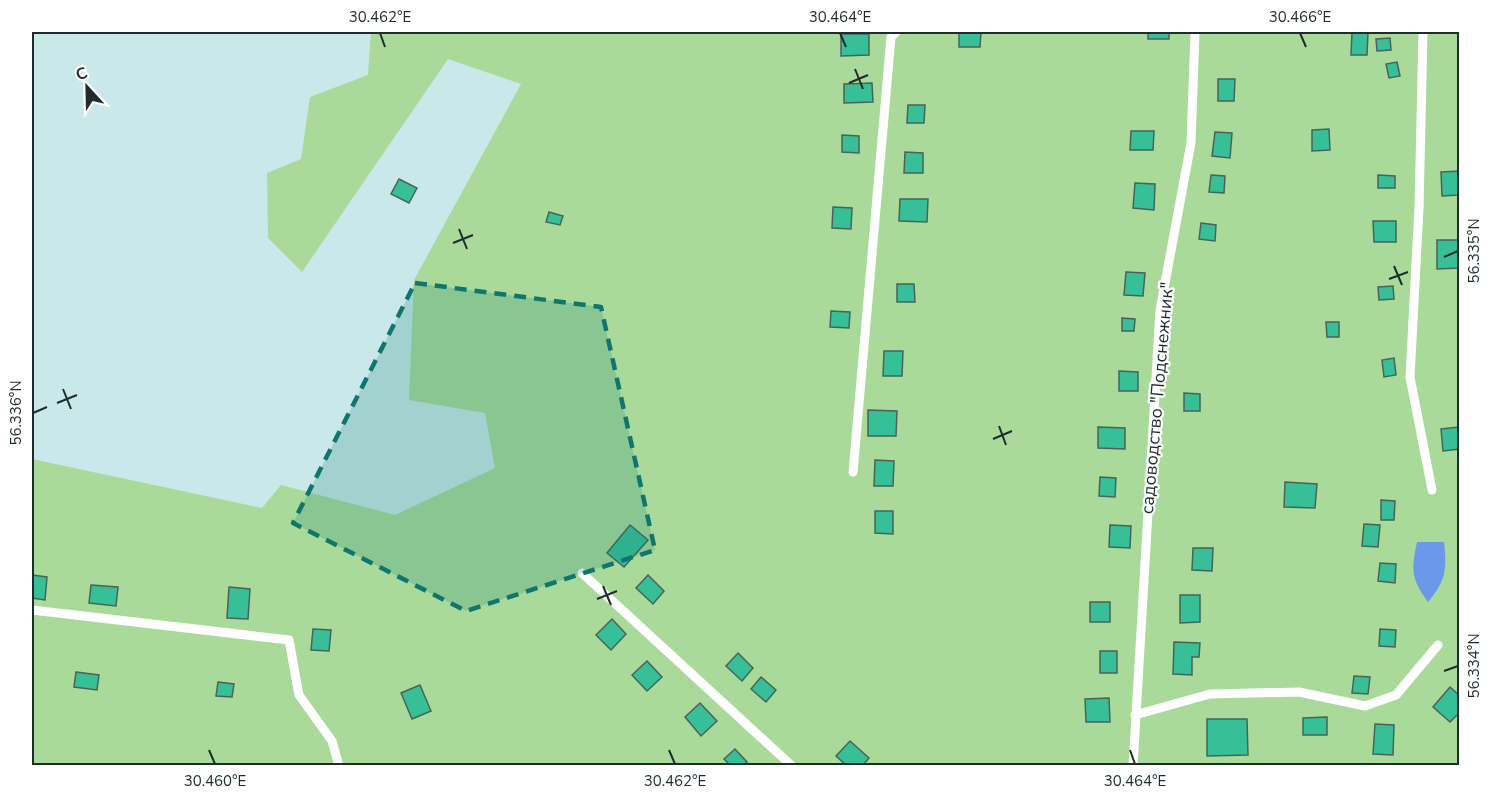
<svg xmlns="http://www.w3.org/2000/svg" width="1491" height="797" viewBox="0 0 1491 797" font-family="'Nunito Sans',sans-serif">
  <style>
    .green { fill: #a9da9a }
    .water { fill: #6999e8 }
    .building { fill: #37bf97; stroke: #4a6359; stroke-width: 1.5 }
    .lines { fill: none; stroke-linecap: round; stroke-linejoin: round }
    .lane { stroke: #fff; stroke-width: 9 }
    .marked { fill: #0f766e; fill-opacity: 0.2; stroke: #0f766e; stroke-width: 4.5; stroke-dasharray: 12 8; stroke-linejoin: round }
    .ticks { fill: none; stroke: #1f2c2c; stroke-width: 2 }
    .labels { text-anchor: middle; dominant-baseline: central; stroke-width: 4.5; stroke-linejoin: round; paint-order: stroke }
    .street-label { font-size: 18px; fill: #1f2c2c; stroke: #fff }
    .neatline { fill: none; stroke: #1f2c2c; stroke-width: 2 }
    .ticks-label { font-size: 15px; text-anchor: middle; fill: #1f2c2c }
  </style>
  <rect width="100%" height="100%" fill="#c8e8e9"/>
  <path class="green" d="M 371,32 L 1459,32 L 1459,765 L 32,766 L 32,459 L 262,508 L 281,485 L 395,515 L 495,468 L 485,413 L 409,400 L 414,280 L 521,84 L 448,59 L 302,272 L 268,238 L 267,173 L 301,159 L 310,97 L 368,75 Z"/>
  <path class="water" d="M 1417,542 L 1444,542 C 1447,570 1446,580 1428,602 C 1411,579 1411,570 1417,542 Z"/>
  <g class="building">
    <path d="M 959,32 L 981,32 L 980,47 L 959,47 Z"/>
    <rect x="1148" y="32" width="21" height="7"/>
    <path d="M 1352,32 L 1368,32 L 1367,55 L 1351,55 Z"/>
    <path d="M 841,34 L 869,34 L 869,55 L 841,56 Z"/>
    <path d="M 1390,38 L 1391,50 L 1377,51 L 1376,39 Z"/>
    <path d="M 1397,62 L 1400,76 L 1389,78 L 1386,64 Z"/>
    <path d="M 1218,79 L 1235,79 L 1234,101 L 1218,101 Z"/>
    <path d="M 872,83 L 873,102 L 844,103 L 844,84 Z"/>
    <path d="M 908,105 L 925,105 L 924,123 L 907,123 Z"/>
    <path d="M 1329,129 L 1330,150 L 1312,151 L 1312,130 Z"/>
    <path d="M 1131,131 L 1154,131 L 1153,150 L 1130,150 Z"/>
    <path d="M 1215,132 L 1232,133 L 1230,158 L 1212,156 Z"/>
    <path d="M 842,135 L 859,136 L 859,153 L 842,152 Z"/>
    <path d="M 905,152 L 923,153 L 923,173 L 904,173 Z"/>
    <path d="M 1460,171 L 1460,195 L 1442,196 L 1441,172 Z"/>
    <path d="M 1211,175 L 1225,176 L 1224,193 L 1209,192 Z"/>
    <path d="M 1378,175 L 1395,176 L 1395,188 L 1378,188 Z"/>
    <path d="M 399,179 L 417,188 L 409,203 L 391,194 Z"/>
    <path d="M 1135,183 L 1155,184 L 1154,210 L 1133,208 Z"/>
    <path d="M 900,199 L 928,199 L 927,222 L 899,221 Z"/>
    <path d="M 833,207 L 852,208 L 851,229 L 832,228 Z"/>
    <path d="M 549,212 L 563,216 L 560,225 L 546,222 Z"/>
    <path d="M 1373,221 L 1396,221 L 1396,242 L 1374,242 Z"/>
    <path d="M 1201,223 L 1216,225 L 1215,241 L 1199,239 Z"/>
    <path d="M 1437,240 L 1460,240 L 1460,268 L 1437,269 Z"/>
    <path d="M 1126,272 L 1145,273 L 1143,296 L 1124,295 Z"/>
    <path d="M 897,284 L 914,284 L 915,302 L 897,302 Z"/>
    <path d="M 1393,286 L 1394,299 L 1379,300 L 1378,287 Z"/>
    <path d="M 831,311 L 850,312 L 849,328 L 830,327 Z"/>
    <path d="M 1122,318 L 1135,319 L 1134,331 L 1122,331 Z"/>
    <path d="M 1326,322 L 1339,322 L 1339,337 L 1327,337 Z"/>
    <path d="M 884,351 L 903,351 L 902,376 L 883,376 Z"/>
    <path d="M 1394,358 L 1396,375 L 1384,377 L 1382,360 Z"/>
    <path d="M 1119,371 L 1138,372 L 1138,391 L 1119,391 Z"/>
    <path d="M 1184,393 L 1200,394 L 1200,411 L 1184,411 Z"/>
    <path d="M 868,410 L 897,411 L 896,436 L 868,436 Z"/>
    <path d="M 1098,427 L 1125,428 L 1125,449 L 1098,448 Z"/>
    <path d="M 1459,427 L 1460,449 L 1443,451 L 1441,429 Z"/>
    <path d="M 875,460 L 894,461 L 893,486 L 874,486 Z"/>
    <path d="M 1100,477 L 1116,478 L 1115,497 L 1099,496 Z"/>
    <path d="M 1285,482 L 1317,484 L 1315,508 L 1284,507 Z"/>
    <path d="M 1381,500 L 1395,501 L 1394,520 L 1381,520 Z"/>
    <path d="M 875,511 L 893,511 L 893,534 L 875,533 Z"/>
    <path d="M 1364,524 L 1380,525 L 1378,547 L 1362,546 Z"/>
    <path d="M 630,525 L 648,540 L 624,567 L 607,553 Z"/>
    <path d="M 1110,525 L 1131,526 L 1130,548 L 1109,547 Z"/>
    <path d="M 1193,548 L 1213,548 L 1212,571 L 1192,570 Z"/>
    <path d="M 1380,563 L 1396,564 L 1395,583 L 1378,581 Z"/>
    <path d="M 32,575 L 47,577 L 45,600 L 32,598 Z"/>
    <path d="M 648,575 L 664,591 L 653,604 L 636,588 Z"/>
    <path d="M 91,585 L 118,587 L 116,606 L 89,603 Z"/>
    <path d="M 229,587 L 250,589 L 248,619 L 227,618 Z"/>
    <path d="M 1180,595 L 1200,595 L 1200,622 L 1180,623 Z"/>
    <rect x="1090" y="602" width="20" height="20"/>
    <path d="M 612,619 L 626,634 L 611,650 L 596,635 Z"/>
    <path d="M 313,629 L 331,630 L 329,651 L 311,650 Z"/>
    <path d="M 1380,629 L 1396,630 L 1395,647 L 1379,646 Z"/>
    <path d="M 1174,642 L 1200,643 L 1199,657 L 1192,657 L 1192,675 L 1173,674 Z"/>
    <rect x="1100" y="651" width="17" height="22"/>
    <path d="M 738,653 L 753,668 L 742,681 L 726,666 Z"/>
    <path d="M 647,661 L 662,677 L 647,691 L 632,675 Z"/>
    <path d="M 76,672 L 99,675 L 97,690 L 74,687 Z"/>
    <path d="M 1354,676 L 1370,677 L 1368,694 L 1352,693 Z"/>
    <path d="M 761,677 L 776,690 L 766,702 L 751,689 Z"/>
    <path d="M 218,682 L 234,684 L 232,697 L 216,696 Z"/>
    <path d="M 420,685 L 431,711 L 412,719 L 401,693 Z"/>
    <path d="M 1450,687 L 1460,696 L 1460,712 L 1450,722 L 1433,707 Z"/>
    <path d="M 1109,698 L 1110,722 L 1086,722 L 1085,699 Z"/>
    <path d="M 700,703 L 717,721 L 701,736 L 685,717 Z"/>
    <path d="M 1327,717 L 1327,735 L 1303,735 L 1303,718 Z"/>
    <path d="M 1207,719 L 1247,719 L 1248,755 L 1207,756 Z"/>
    <path d="M 1375,724 L 1394,725 L 1393,755 L 1373,754 Z"/>
    <path d="M 850,741 L 869,758 L 862,766 L 847,766 L 836,756 Z"/>
    <path d="M 735,749 L 747,762 L 742,766 L 731,766 L 724,759 Z"/>
  </g>
  <g class="lines">
    <g class="lane">
      <path d="M 1423,32 L 1419,208 L 1410,377 L 1432,490"/>
      <path d="M 853,472 L 891,37 L 896,32"/>
      <path d="M 582,573 L 792,766"/>
      <path d="M 32,610 L 289,640 L 299,695 L 332,741 L 339,766"/>
      <path d="M 1135,715 L 1210,694 L 1299,692 L 1365,706 L 1396,695 L 1438,645"/>
      <path d="M 1133,766 L 1160,310 L 1191,143 L 1195,32"/>
    </g>
  </g>
  <path class="marked" d="M 415,283 L 601,307 L 655,550 L 466,611 L 293,523 Z"/>
  <path class="ticks" d="M 380,33 L 385,47M 840,33 L 846,47M 1300,33 L 1306,47M 855,69 L 863,89M 849,83 L 868,75M 459,229 L 467,249M 453,243 L 473,235M 1444,257 L 1458,251M 1394,266 L 1402,285M 1389,279 L 1408,272M 63,389 L 71,409M 57,403 L 77,395M 33,413 L 47,407M 999,426 L 1006,445M 993,439 L 1012,431M 603,586 L 611,605M 597,599 L 617,591M 1444,671 L 1458,666M 209,750 L 215,764M 669,750 L 675,764M 1130,750 L 1135,764"/>
  <g class="labels">
    <g class="street-label">
      <text transform="translate(1157 398) rotate(-85)">садоводство "Подснежник"</text>
    </g>
  </g>
  <rect width="1491" height="797" fill="none" stroke="#ffffff" stroke-width="66"/>
  <g transform="translate(87 87) rotate(338)" stroke="#ffffff" stroke-width="4.5" paint-order="stroke">
  <path d="M0-4.5L10 22L0 15L-10 22Z" fill="#1f2c2c"/>
  <text y="-9" font-size="16" font-weight="bold" text-anchor="middle" fill="#1f2c2c">С</text>
  </g>
  <rect x="33" y="33" width="1425" height="731" class="neatline"/>
  <g class="ticks-label">
    <text x="380" y="22">30.462°E</text>
    <text x="840" y="22">30.464°E</text>
    <text x="1300" y="22">30.466°E</text>
    <text transform="translate(1474 251) rotate(-90)" y="5">56.335°N</text>
    <text transform="translate(16 413) rotate(-90)" y="5">56.336°N</text>
    <text transform="translate(1474 666) rotate(-90)" y="5">56.334°N</text>
    <text x="215" y="786">30.460°E</text>
    <text x="675" y="786">30.462°E</text>
    <text x="1135" y="786">30.464°E</text>
  </g>
</svg>
